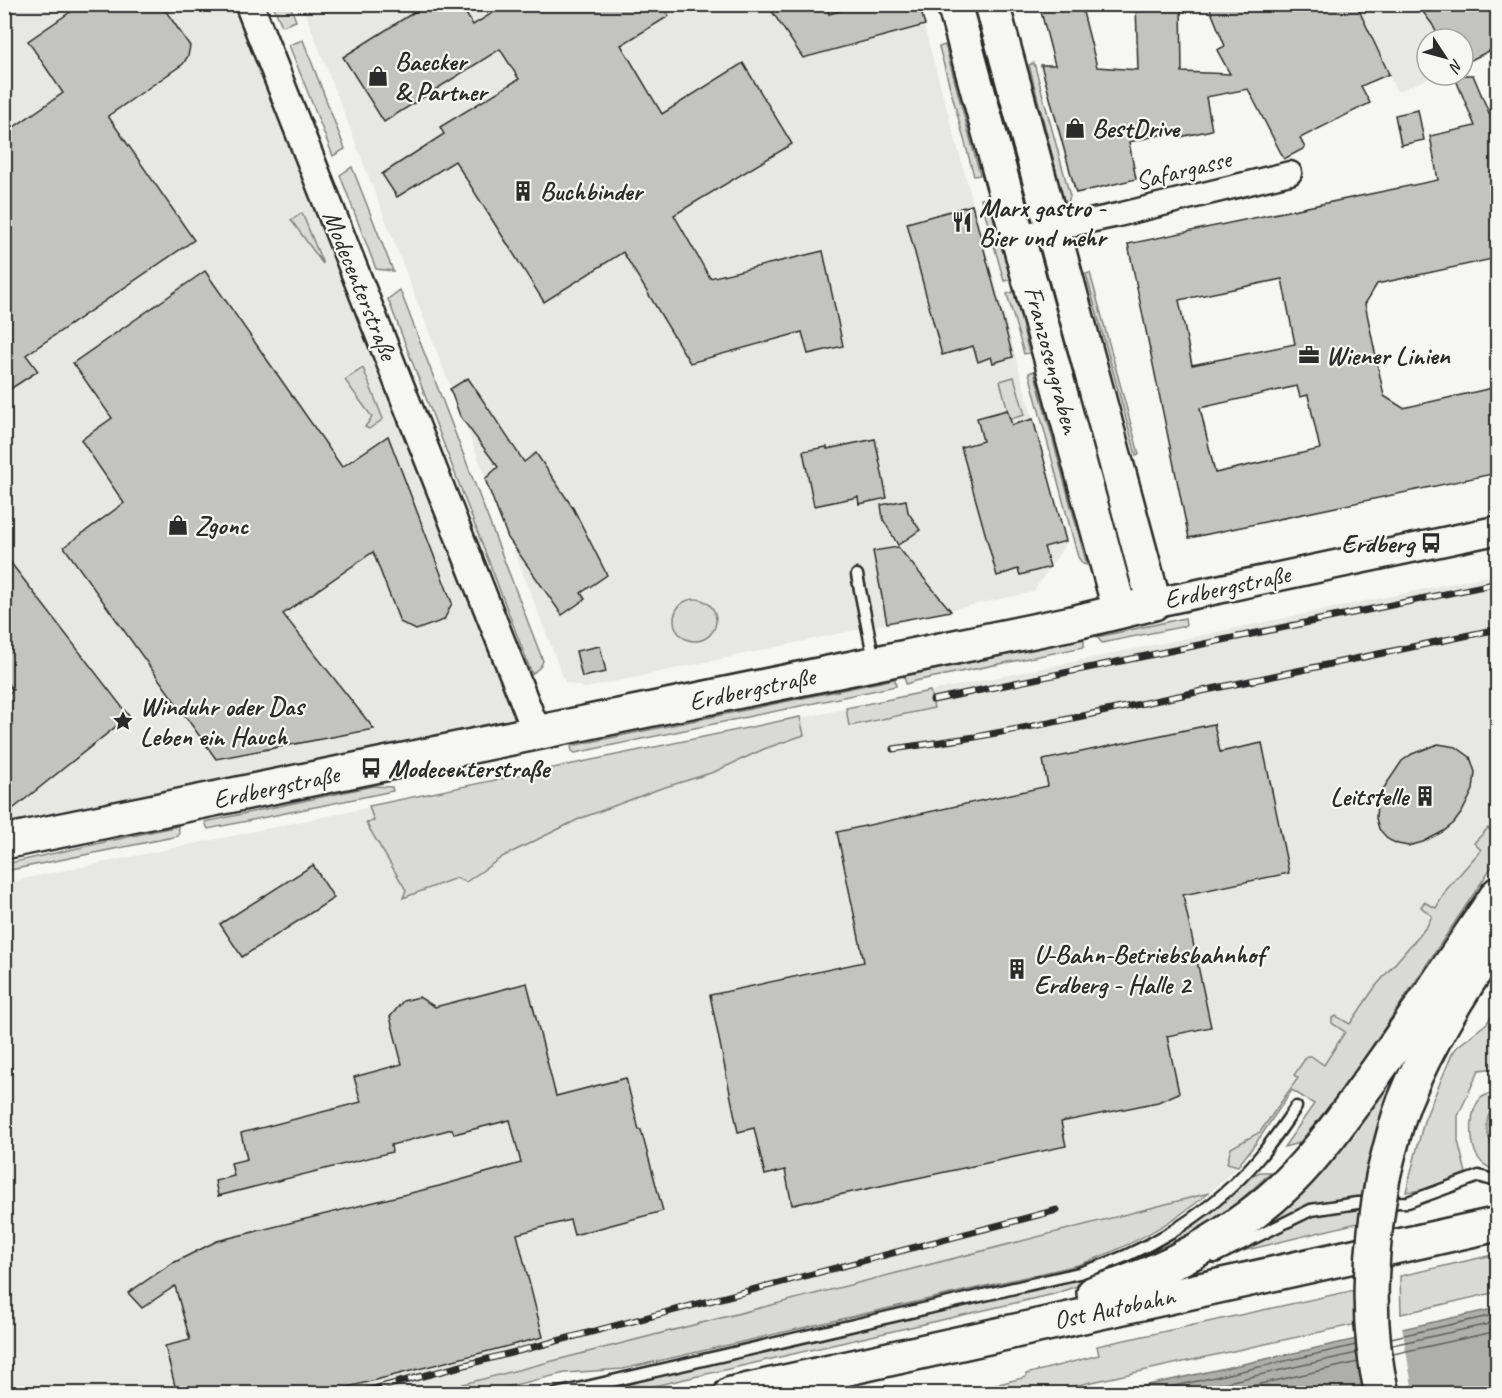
<svg xmlns="http://www.w3.org/2000/svg" width="1502" height="1398" viewBox="0 0 1502 1398" font-family="Caveat,sans-serif">
  <style>
    .built { fill: #e7e7e3 }
    .green { fill: #d9d9d5; stroke: #828280; stroke-width: 1.5 }
    .water { fill: #aeaeab; stroke: #7a7a78; stroke-width: 1.5 }
    .pier { fill: #f6f6f2 }
    .lines { fill: none; stroke-linecap: round; stroke-linejoin: round }
    .shore { stroke: #5f5f5e; stroke-width: 1.5 }
    .building { fill: #c3c3c0; stroke: #2b2b2b; stroke-width: 1.5; fill-rule: evenodd }
    .service-casing { stroke: #2b2b2b; stroke-width: 15 }
    .minor-casing { stroke: #2b2b2b; stroke-width: 27 }
    .tertiary-casing { stroke: #2b2b2b; stroke-width: 32 }
    .primary-casing { stroke: #2b2b2b; stroke-width: 38 }
    .motorway-casing { stroke: #2b2b2b; stroke-width: 38 }
    .service { stroke: #f6f6f2; stroke-width: 10 }
    .minor { stroke: #f6f6f2; stroke-width: 22 }
    .tertiary { stroke: #f6f6f2; stroke-width: 27 }
    .primary { stroke: #f6f6f2; stroke-width: 33 }
    .motorway { stroke: #f6f6f2; stroke-width: 33 }
    .rail-casing { stroke: #2b2b2b; stroke-width: 7 }
    .rail { stroke: #f6f6f2; stroke-width: 4.5; stroke-dasharray: 14; stroke-linecap: butt }
    .motorway-bridge-casing { stroke: #2b2b2b; stroke-width: 38; stroke-linecap: butt }
    .motorway-bridge { stroke: #f6f6f2; stroke-width: 33 }
    .labels { text-anchor: middle; dominant-baseline: central; stroke-width: 4.5; stroke-linejoin: round; paint-order: stroke }
    .poi-label { font-size: 26px; font-weight: bold; fill: #2b2b2b; stroke: #f6f6f2; text-anchor: start }
    .street-label { font-size: 26px; fill: #2b2b2b; stroke: #f6f6f2 }
  </style>
  <rect width="100%" height="100%" fill="#f6f6f2"/>
  <filter id="ink" filterUnits="userSpaceOnUse"><feTurbulence type="fractalNoise" baseFrequency=".0167" numOctaves="2"/><feDisplacementMap in="SourceGraphic" scale="12" xChannelSelector="R" yChannelSelector="G"/><feConvolveMatrix kernelMatrix="1 2 1 2 8 2 1 2 1" color-interpolation-filters="sRGB"/></filter>
  <g filter="url(#ink)">
    <g class="built">
      <path d="M 5,5 L 249,5 L 537,733 L 5,842 Z"/>
      <path d="M 302,5 L 918,5 L 1067,542 L 1033,592 L 585,688 L 565,682 Z"/>
      <path d="M 1356,5 L 1497,5 L 1497,47 L 1474,58 L 1463,39 L 1427,39 L 1427,75 L 1436,75 L 1397,92 Z"/>
      <path d="M 1497,574 L 1497,827 L 1494,833 L 1488,828 L 1474,843 L 1481,850 L 1447,889 L 1436,908 L 1424,902 L 1421,907 L 1432,916 L 1427,926 L 1375,987 L 1350,1025 L 1336,1016 L 1332,1018 L 1332,1023 L 1346,1032 L 1324,1065 L 1311,1056 L 1294,1075 L 1298,1078 L 1263,1128 L 1245,1142 L 1231,1148 L 1227,1162 L 1238,1166 L 1209,1193 L 427,1393 L 5,1393 L 4,883 Z"/>
    </g>
    <g class="green">
      <path d="M 273,5 L 290,5 L 296,21 L 282,26 Z"/>
      <path d="M 968,5 L 980,5 L 1033,207 L 1026,206 L 979,35 Z"/>
      <path d="M 303,40 L 345,149 L 333,156 L 289,45 Z"/>
      <path d="M 945,45 L 980,175 L 974,176 L 939,47 Z"/>
      <path d="M 1034,63 L 1070,196 L 1068,203 L 1057,196 L 1052,186 L 1058,177 L 1029,65 Z"/>
      <path d="M 352,167 L 393,271 L 376,269 L 340,175 Z"/>
      <path d="M 986,198 L 988,202 L 991,202 L 1016,278 L 1004,281 L 981,199 Z"/>
      <path d="M 302,213 L 323,264 L 291,220 Z"/>
      <path d="M 1090,273 L 1139,454 L 1136,455 L 1086,274 Z"/>
      <path d="M 1056,281 L 1073,342 L 1059,346 L 1042,285 Z"/>
      <path d="M 400,290 L 543,661 L 540,667 L 532,674 L 388,299 Z"/>
      <path d="M 1020,290 L 1021,296 L 1016,300 L 1029,353 L 1024,354 L 1007,294 Z"/>
      <path d="M 1075,351 L 1134,564 L 1119,567 L 1061,355 Z"/>
      <path d="M 363,368 L 383,419 L 369,429 L 365,427 L 372,417 L 345,380 Z"/>
      <path d="M 1034,371 L 1087,565 L 1083,564 L 1078,557 L 1029,373 Z"/>
      <path d="M 1014,377 L 1025,415 L 1010,419 L 1000,381 Z"/>
      <circle cx="695" cy="620" r="21"/>
      <path d="M 1185,618 L 1186,626 L 1102,643 L 1097,637 Z"/>
      <path d="M 1084,639 L 1084,647 L 915,681 L 906,684 L 904,676 Z"/>
      <path d="M 895,679 L 896,686 L 575,753 L 572,751 L 571,746 Z"/>
      <path d="M 930,691 L 934,708 L 849,726 L 846,708 Z"/>
      <path d="M 800,717 L 804,735 L 764,749 L 714,772 L 659,789 L 579,819 L 504,856 L 466,882 L 456,878 L 403,898 L 406,890 L 366,823 L 374,821 L 369,806 Z"/>
      <path d="M 373,786 L 392,787 L 393,791 L 208,829 L 205,822 Z"/>
      <path d="M 178,826 L 179,832 L 178,836 L 5,871 L 5,864 Z"/>
      <path d="M 1497,827 L 1497,859 L 1365,1057 L 1329,1107 L 1299,1143 L 1284,1147 L 1314,1104 L 1292,1090 L 1256,1143 L 1238,1166 L 1227,1163 L 1231,1148 L 1260,1132 L 1298,1078 L 1294,1075 L 1307,1056 L 1311,1056 L 1324,1065 L 1345,1032 L 1332,1023 L 1332,1018 L 1336,1016 L 1350,1024 L 1375,987 L 1427,926 L 1432,916 L 1421,907 L 1424,902 L 1436,908 L 1447,889 L 1481,850 L 1474,843 L 1488,828 L 1494,833 Z"/>
      <path d="M 1497,1007 L 1497,1068 L 1479,1070 L 1458,1116 L 1458,1141 L 1466,1173 L 1423,1190 L 1406,1192 L 1424,1121 L 1452,1054 L 1457,1047 L 1487,1023 Z"/>
      <path d="M 1401,1062 L 1406,1064 L 1368,1182 L 1358,1223 L 1214,1258 Z"/>
      <path d="M 1493,1092 L 1497,1092 L 1497,1108 L 1490,1112 C 1480,1132 1498,1152 1497,1171 C 1489,1169 1480,1163 1476,1154 C 1470,1140 1469,1111 1480,1099 C 1483,1096 1488,1094 1493,1092 Z"/>
      <path d="M 1260,1172 L 1271,1172 C 1237,1205 1199,1235 1156,1255 C 1123,1271 1088,1282 1054,1294 L 624,1393 L 579,1394 L 1097,1275 C 1132,1263 1166,1245 1196,1223 C 1216,1208 1233,1190 1253,1175 Z"/>
      <path d="M 1209,1193 C 1169,1226 1127,1248 1078,1265 L 623,1369 L 565,1373 L 485,1392 L 463,1384 Z"/>
      <path d="M 1497,1254 L 1497,1292 L 1401,1314 L 1400,1276 Z"/>
      <path d="M 1355,1290 L 1366,1322 L 1042,1393 L 961,1394 L 1026,1377 L 1026,1374 L 1099,1355 L 1097,1346 Z"/>
    </g>
    <g class="water">
      <path d="M 1494,1111 L 1497,1111 L 1497,1151 C 1490,1140 1488,1128 1490,1115 Z"/>
      <path d="M 1497,1308 L 1497,1393 L 1112,1393 Z"/>
    </g>
    <path class="pier" d="M 1402,1326 L 1413,1393 L 1374,1393 L 1365,1334 Z"/>
    <g class="lines">
      <g class="shore">
        <path d="M 1391,1338 L 1498,1314"/>
        <path d="M 1392,1345 L 1498,1322"/>
        <path d="M 1393,1354 L 1498,1331"/>
        <path d="M 1140,1394 L 1356,1345"/>
        <path d="M 1174,1394 L 1357,1353"/>
        <path d="M 1216,1394 L 1358,1362"/>
      </g>
    </g>
    <g class="building">
      <path d="M 82,4 L 161,4 L 190,46 L 188,56 L 183,64 L 108,116 L 194,240 L 26,355 L 38,371 L 4,393 L 4,134 L 63,93 L 28,41 Z"/>
      <path d="M 427,4 L 460,4 L 473,25 L 507,4 L 662,4 L 669,16 L 621,45 L 662,114 L 743,63 L 792,144 L 674,215 L 710,278 L 823,251 L 843,346 L 808,354 L 802,332 L 690,363 L 623,252 L 544,302 L 455,161 L 397,197 L 382,174 L 444,134 L 440,127 L 519,79 L 500,49 L 384,122 L 343,57 Z"/>
      <path d="M 767,4 L 826,4 L 829,14 L 863,4 L 919,4 L 925,25 L 803,58 Z"/>
      <path d="M 1039,4 L 1081,4 L 1097,67 L 1138,70 L 1136,4 L 1181,4 L 1182,72 L 1230,74 L 1217,50 L 1225,46 L 1208,4 L 1356,4 L 1389,74 L 1361,86 L 1370,103 L 1300,138 L 1305,148 L 1284,159 L 1248,89 L 1206,97 L 1212,130 L 1180,137 L 1178,131 L 1129,142 L 1136,179 L 1076,193 L 1041,65 L 1055,65 Z"/>
      <path d="M 1417,4 L 1497,4 L 1497,47 L 1463,64 L 1463,39 L 1440,39 L 1432,24 Z"/>
      <path d="M 1454,75 L 1473,75 L 1497,132 L 1497,258 L 1377,284 L 1365,304 L 1384,396 L 1392,401 L 1403,408 L 1497,387 L 1497,473 L 1189,538 L 1128,244 L 1438,180 L 1430,136 L 1475,126 ZM 1282,279 L 1295,344 L 1192,365 L 1179,300 ZM 1297,386 L 1300,397 L 1308,395 L 1320,449 L 1215,473 L 1200,408 Z"/>
      <path d="M 1418,110 L 1424,140 L 1401,145 L 1395,115 Z"/>
      <path d="M 972,205 L 1013,357 L 993,363 L 991,357 L 978,362 L 973,346 L 942,355 L 907,223 Z"/>
      <path d="M 205,271 L 342,467 L 388,436 L 452,603 L 444,620 L 416,630 L 400,622 L 373,552 L 283,614 L 374,729 L 216,759 L 64,547 L 124,503 L 81,440 L 112,418 L 73,363 Z"/>
      <path d="M 468,378 L 524,462 L 536,453 L 573,508 L 607,575 L 581,593 L 585,599 L 562,615 L 508,538 L 485,479 L 498,467 L 460,416 L 450,389 Z"/>
      <path d="M 1007,410 L 1012,425 L 1033,419 L 1066,541 L 1044,547 L 1050,567 L 1020,575 L 1018,569 L 997,576 L 961,447 L 983,441 L 977,418 Z"/>
      <path d="M 875,439 L 887,498 L 859,504 L 858,497 L 814,506 L 803,451 L 827,447 L 827,449 Z"/>
      <path d="M 906,500 L 908,512 L 920,530 L 898,545 L 883,519 L 881,505 Z"/>
      <path d="M 898,547 L 951,611 L 887,623 L 873,551 Z"/>
      <path d="M 4,554 L 129,716 L 4,816 L 4,697 L 13,690 L 4,679 Z"/>
      <path d="M 600,646 L 606,672 L 582,677 L 576,651 Z"/>
      <path d="M 1214,724 L 1220,752 L 1262,743 L 1289,873 L 1183,895 L 1211,1027 L 1167,1036 L 1179,1093 L 1158,1102 L 1061,1122 L 1066,1146 L 792,1205 L 785,1170 L 765,1175 L 754,1128 L 738,1132 L 710,995 L 864,962 L 837,832 L 1048,786 L 1043,760 Z"/>
      <path d="M 1438,744 L 1456,747 L 1470,757 L 1475,772 L 1473,790 L 1462,812 L 1454,823 L 1444,831 L 1423,842 L 1408,846 L 1398,844 L 1389,840 L 1379,829 L 1376,818 L 1377,801 L 1381,792 L 1402,761 L 1412,754 Z"/>
      <path d="M 313,865 L 334,898 L 242,957 L 220,924 Z"/>
      <path d="M 527,983 L 556,1096 L 626,1078 L 639,1130 L 641,1130 L 663,1211 L 574,1235 L 570,1220 L 517,1234 L 543,1337 L 321,1394 L 177,1394 L 165,1346 L 190,1340 L 175,1286 L 142,1308 L 128,1293 L 171,1264 L 217,1241 L 439,1186 L 521,1163 L 510,1120 L 454,1134 L 452,1129 L 391,1145 L 392,1152 L 218,1196 L 215,1181 L 234,1176 L 231,1163 L 247,1159 L 241,1133 L 361,1102 L 354,1077 L 402,1064 L 390,1017 L 403,1001 L 419,997 L 435,1007 Z"/>
    </g>
    <g class="lines">
      <g class="service-casing">
        <g id="service">
          <path d="M 857,575 L 874,660"/>
          <path d="M 1215,1257 L 1311,1210 L 1357,1203 L 1408,1202 L 1479,1176 L 1489,1179 L 1498,1178"/>
          <path d="M 556,1394 L 1079,1273 C 1141,1255 1205,1217 1249,1169 C 1267,1150 1281,1129 1296,1107"/>
        </g>
      </g>
      <g class="minor-casing">
        <path id="minor" d="M 1019,236 L 1118,215 L 1290,173"/>
      </g>
      <g class="tertiary-casing">
        <g id="tertiary">
          <path d="M 249,4 L 537,733"/>
          <path d="M 1154,603 L 1498,530"/>
        </g>
      </g>
      <g class="primary-casing">
        <g id="primary">
          <path d="M 954,4 L 1120,611"/>
          <path d="M 4,842 L 1072,623 L 1154,603 L 992,4"/>
        </g>
      </g>
      <g class="motorway-casing">
        <g id="motorway">
          <path d="M 1383,1177 C 1389,1152 1395,1126 1404,1102 C 1428,1043 1462,989 1498,937"/>
          <path d="M 1094,1293 C 1166,1272 1236,1234 1290,1181 C 1321,1150 1346,1114 1372,1078 C 1415,1018 1456,956 1498,894"/>
          <path d="M 731,1394 L 1498,1224"/>
        </g>
      </g>
      <use href="#service" class="service"/>
      <use href="#minor" class="minor"/>
      <use href="#tertiary" class="tertiary"/>
      <use href="#primary" class="primary"/>
      <use href="#motorway" class="motorway"/>
      <g class="rail-casing">
        <g id="rail">
          <path d="M 933,700 L 1498,583"/>
          <path d="M 893,749 L 975,737 L 1049,723 L 1498,629"/>
          <path d="M 354,1394 L 1057,1210"/>
        </g>
      </g>
      <use href="#rail" class="rail"/>
      <g class="motorway-bridge-casing">
        <path id="motorway-bridge" d="M 1382,1394 C 1365,1322 1370,1250 1383,1177"/>
      </g>
      <use href="#motorway-bridge" class="motorway-bridge"/>
    </g>
  </g>
  <defs>
    <g id="shop-bare" transform="scale(1.62)"><path d="M-5-2.5h2.3a2.7 3.5 0 0 1 5.4 0H5L5.5 6h-11ZM-1.5-2.5h3a1.5 2.3 0 0 0-3 0Z" fill="#2b2b2b" stroke="#f6f6f2" stroke-width="2.5" paint-order="stroke"/></g>
    <g id="building-bare" transform="scale(1.62)"><path d="M-4-6H4V6H1V3H-1V6H-4ZM-2.5-4.3h1.7v1.8h-1.7ZM.8-4.3h1.7v1.8H.8ZM-2.5-1h1.7V.8h-1.7ZM.8-1h1.7V.8H.8Z" fill="#2b2b2b" stroke="#f6f6f2" stroke-width="2.5" paint-order="stroke"/></g>
    <g id="restaurant-bare" transform="scale(1.62)"><path d="M-5-6h1v4h1v-4h1v4h1v-4h1v5L-1.5 .5V6h-2V.5L-5-1ZM5-6V6H3V1.5H1.5Q1.5-4 5-6Z" fill="#2b2b2b" stroke="#f6f6f2" stroke-width="2.5" paint-order="stroke"/></g>
    <g id="office-bare" transform="scale(1.62)"><path d="M-6-3h4V-5.5h4V-3h4V5H-6ZM-1-4.5V-3h2v-1.5ZM-6 0V1H6V0Z" fill="#2b2b2b" stroke="#f6f6f2" stroke-width="2.5" paint-order="stroke"/></g>
    <g id="bus-bare" transform="scale(1.62)"><path d="M-5-6H5V4H4V6H2V4H-2V6H-4V4H-5ZM-3.5-4V0h7V-4ZM-3.5 1.2v1.5H-2V1.2ZM2 1.2v1.5H3.5V1.2Z" fill="#2b2b2b" stroke="#f6f6f2" stroke-width="2.5" paint-order="stroke"/></g>
    <g id="sight-bare" transform="scale(1.62)"><path d="M0-6L1.8-2.2L6-1.7L2.9 1.2L3.7 5.4L0 3.3L-3.7 5.4L-2.9 1.2L-6-1.7L-1.8-2.2Z" fill="#2b2b2b" stroke="#f6f6f2" stroke-width="2.5" paint-order="stroke"/></g>
  </defs>
  <g fill-rule="evenodd">
    <use href="#shop-bare" x="378" y="76"/>
    <use href="#shop-bare" x="1075" y="128"/>
    <use href="#building-bare" x="523" y="191"/>
    <use href="#restaurant-bare" x="962" y="222"/>
    <use href="#office-bare" x="1309" y="355"/>
    <use href="#shop-bare" x="178" y="525"/>
    <use href="#bus-bare" x="1431" y="543"/>
    <use href="#sight-bare" x="123" y="721"/>
    <use href="#bus-bare" x="371" y="768"/>
    <use href="#building-bare" x="1425" y="796"/>
    <use href="#building-bare" x="1017" y="969"/>
  </g>
  <g class="labels">
    <g class="poi-label">
      <text x="395" y="61">Baecker<tspan x="395" dy="30">&amp; Partner</tspan></text>
      <text x="1092" y="128">BestDrive</text>
      <text x="540" y="191">Buchbinder</text>
      <text x="979" y="207">Marx gastro -<tspan x="979" dy="30">Bier und mehr</tspan></text>
      <text x="1326" y="355">Wiener Linien</text>
      <text x="195" y="525">Zgonc</text>
      <text x="1414" y="543" text-anchor="end">Erdberg</text>
      <text x="140" y="706">Winduhr oder Das<tspan x="140" dy="30">Leben ein Hauch</tspan></text>
      <text x="388" y="768">Modecenterstraße</text>
      <text x="1408" y="796" text-anchor="end">Leitstelle</text>
      <text x="1034" y="954">U-Bahn-Betriebsbahnhof<tspan x="1034" dy="30">Erdberg - Halle 2</tspan></text>
    </g>
    <g class="street-label">
      <text transform="translate(1183 170) rotate(-14)">Safargasse</text>
      <text transform="translate(360 285) rotate(68)">Modecenterstraße</text>
      <text transform="translate(1052 360) rotate(75)">Franzosengraben</text>
      <text transform="translate(1227 587) rotate(-12)">Erdbergstraße</text>
      <text transform="translate(752 689) rotate(-12)">Erdbergstraße</text>
      <text transform="translate(276 787) rotate(-12)">Erdbergstraße</text>
      <text transform="translate(1114 1308) rotate(-12)">Ost Autobahn</text>
    </g>
  </g>
  <rect width="1502" height="1398" fill="none" stroke="#f6f6f2" stroke-width="24"/>
  <rect x="12" y="12" width="1478" height="1374" fill="none" stroke="#2b2b2b" stroke-width="2" filter="url(#ink)"/>
  <g transform="translate(1445 57) rotate(126)"><circle r="28" fill="#f6f6f2" stroke="#a5a5a2" stroke-width="1.5"/>
  <path d="M0-4.5L10 22L0 15L-10 22Z" fill="#2b2b2b"/>
  <text y="-9" font-size="16" font-weight="bold" text-anchor="middle" fill="#2b2b2b">N</text>
  </g>
</svg>
